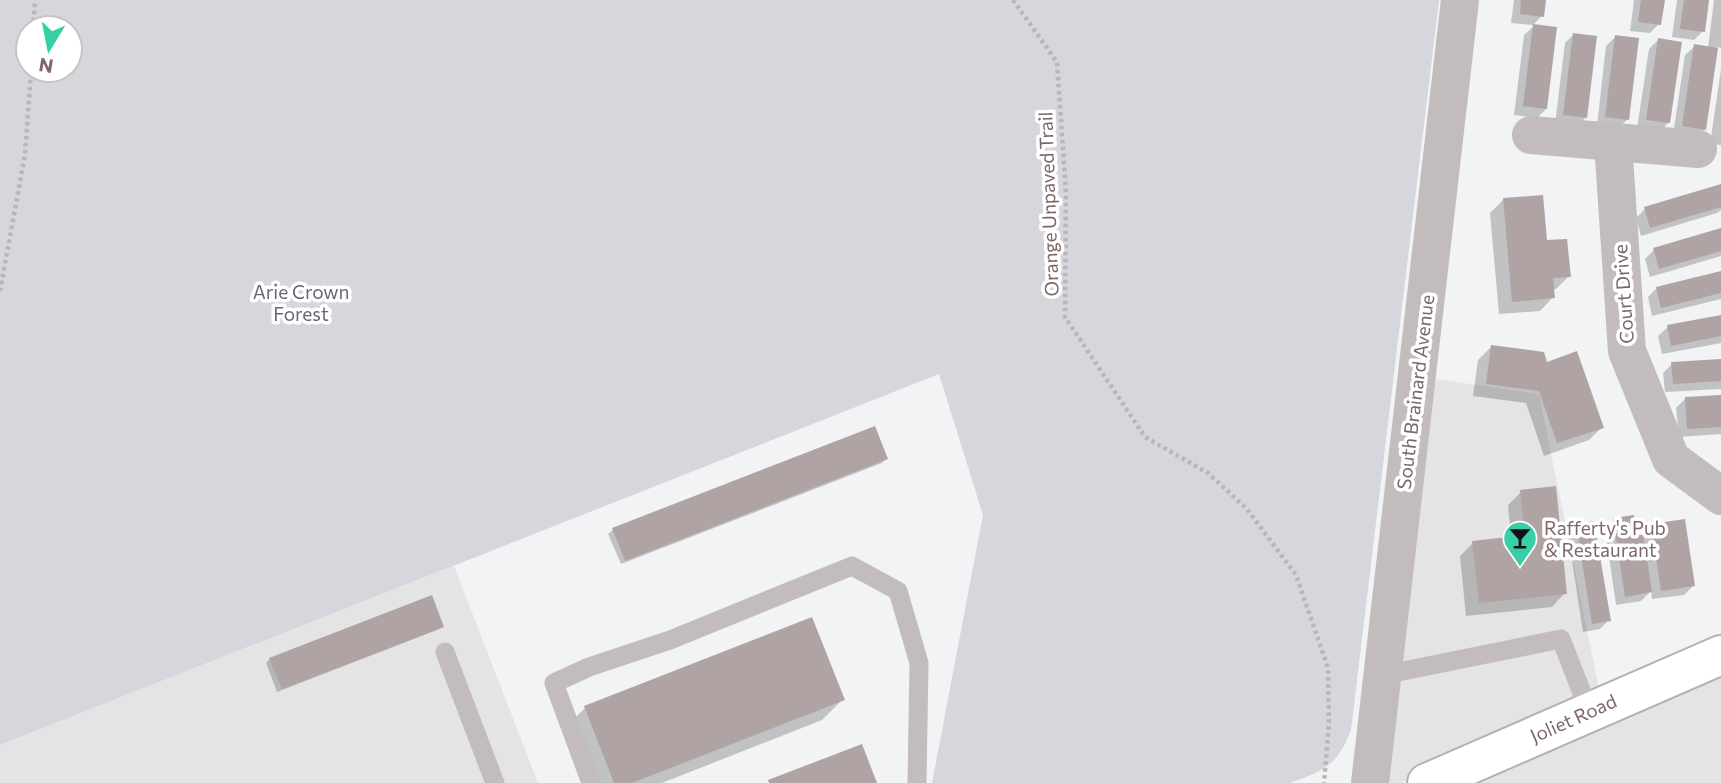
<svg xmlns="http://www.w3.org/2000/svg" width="1721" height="783" viewBox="0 0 1721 783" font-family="Commissioner,sans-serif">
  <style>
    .built { fill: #e4e4e5 }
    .green { fill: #d6d6dd; fill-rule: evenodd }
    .shadow { fill: #0003 }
    .building { fill: #b0a3a4 }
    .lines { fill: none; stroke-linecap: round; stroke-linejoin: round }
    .primary-casing { stroke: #b7b0b0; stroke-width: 42 }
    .path { stroke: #bbb6b6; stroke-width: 4.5; stroke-dasharray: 3.5 3.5; stroke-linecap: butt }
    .lane { stroke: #c3bcbc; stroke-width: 19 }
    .street { stroke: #c3bcbc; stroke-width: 38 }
    .primary { stroke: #fff; stroke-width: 38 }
    .labels { text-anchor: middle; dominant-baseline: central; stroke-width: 7; stroke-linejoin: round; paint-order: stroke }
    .street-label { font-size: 19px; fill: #7f6768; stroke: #fff }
    .park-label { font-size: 19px; fill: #6a6577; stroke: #fff }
    .poi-label { font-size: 19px; fill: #7f6768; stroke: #fff; text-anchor: start }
  </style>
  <rect width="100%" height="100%" fill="#f1f3f4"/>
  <g class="built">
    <path d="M 1429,378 L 1539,394 L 1600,694 L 1401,783 L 1377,783 Z"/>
    <path d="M 454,566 L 538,783 L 0,783 L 0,745 Z"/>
    <path d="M 1721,673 L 1721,783 L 1455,783 Z"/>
  </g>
  <path class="green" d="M 0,0 L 1439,0 L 1351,730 C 1337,766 1325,770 1290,783 L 932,783 L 983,515 L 939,374 L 0,745 ZM 70,28 L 70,70 L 28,70 L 28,28 Z"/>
  <g class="shadow">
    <path d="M 1514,0 L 1544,0 L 1542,16 L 1533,25 L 1511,23 Z"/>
    <path d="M 1634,0 L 1663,0 L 1659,24 L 1650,33 L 1630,31 Z"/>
    <path d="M 1677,0 L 1707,0 L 1703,31 L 1694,40 L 1672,37 Z"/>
    <path d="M 1714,0 L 1721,0 L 1721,48 L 1716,47 L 1705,129 L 1695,138 L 1673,135 L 1685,55 L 1695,46 L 1708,48 Z"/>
    <path d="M 1534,26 L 1546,109 L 1537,118 L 1514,115 L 1524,35 Z"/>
    <path d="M 1574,34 L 1586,117 L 1577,126 L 1555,124 L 1565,43 Z"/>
    <path d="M 1615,37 L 1628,119 L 1618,128 L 1597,126 L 1606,46 Z"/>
    <path d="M 1658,40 L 1669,122 L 1660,132 L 1637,129 L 1649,49 Z"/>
    <path d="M 1721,69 L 1721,145 L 1710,144 Z"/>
    <path d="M 1721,187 L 1721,210 L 1717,213 L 1641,236 L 1636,218 L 1645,209 Z"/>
    <path d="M 1503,200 L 1546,242 L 1569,276 L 1556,289 L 1552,289 L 1553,297 L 1540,311 L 1499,314 L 1490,213 Z"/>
    <path d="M 1721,230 L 1721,256 L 1650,277 L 1645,259 L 1654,250 Z"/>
    <path d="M 1721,273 L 1721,299 L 1652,316 L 1648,297 L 1657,288 Z"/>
    <path d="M 1721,316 L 1721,343 L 1662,354 L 1658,336 L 1668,327 Z"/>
    <path d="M 1491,347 L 1546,364 L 1602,427 L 1589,440 L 1544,456 L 1526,403 L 1473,396 L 1478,360 Z"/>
    <path d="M 1721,361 L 1721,389 L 1665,392 L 1663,373 L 1672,364 Z"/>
    <path d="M 1721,397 L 1721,434 L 1679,437 L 1676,408 L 1685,399 Z"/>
    <path d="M 886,459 L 882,463 L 621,564 L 608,534 L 613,530 Z"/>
    <path d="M 1521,492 L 1565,593 L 1552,607 L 1466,616 L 1460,556 L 1473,543 L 1511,538 L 1508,505 Z"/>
    <path d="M 1614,520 L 1635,537 L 1643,536 L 1651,526 L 1693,586 L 1684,595 L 1652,599 L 1651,591 L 1641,601 L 1616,605 L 1605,529 Z"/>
    <path d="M 1577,526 L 1609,620 L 1600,629 L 1583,632 L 1568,535 Z"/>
    <path d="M 442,626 L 437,630 L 277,692 L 266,663 L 270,659 Z"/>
    <path d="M 843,699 L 822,720 L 662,783 L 585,783 L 564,729 L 585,708 Z"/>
  </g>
  <g class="building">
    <path d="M 1521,0 L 1546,0 L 1544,17 L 1520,14 Z"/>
    <path d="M 1641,0 L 1665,0 L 1661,25 L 1638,22 Z"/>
    <path d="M 1684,0 L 1709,0 L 1705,32 L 1680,29 Z"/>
    <path d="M 1533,24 L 1557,27 L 1547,109 L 1523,106 Z"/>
    <path d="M 1573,33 L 1597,36 L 1587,118 L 1563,115 Z"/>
    <path d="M 1615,35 L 1639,38 L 1629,120 L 1605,117 Z"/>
    <path d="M 1658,38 L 1682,42 L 1670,123 L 1646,120 Z"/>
    <path d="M 1694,44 L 1718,48 L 1706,130 L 1682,126 Z"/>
    <path d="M 1721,184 L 1721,207 L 1650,228 L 1644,207 Z"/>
    <path d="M 1543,195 L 1547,240 L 1567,239 L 1571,277 L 1553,278 L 1555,298 L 1512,302 L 1503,198 Z"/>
    <path d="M 1721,228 L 1721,251 L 1659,269 L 1653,248 Z"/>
    <path d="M 1721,271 L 1721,293 L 1661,308 L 1656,287 Z"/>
    <path d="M 1721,315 L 1721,336 L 1671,346 L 1667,325 Z"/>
    <path d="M 1491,345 L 1544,352 L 1547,362 L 1577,351 L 1604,428 L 1557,443 L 1539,391 L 1486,384 Z"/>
    <path d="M 1721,359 L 1721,381 L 1673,384 L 1671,362 Z"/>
    <path d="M 1721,395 L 1721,427 L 1687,429 L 1685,397 Z"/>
    <path d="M 875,426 L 888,459 L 625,561 L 612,528 Z"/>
    <path d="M 1556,486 L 1567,594 L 1479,603 L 1472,541 L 1525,535 L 1520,490 Z"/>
    <path d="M 1634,515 L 1637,535 L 1643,535 L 1652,592 L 1625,597 L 1613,518 Z"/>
    <path d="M 1685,519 L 1695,586 L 1661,591 L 1651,524 Z"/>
    <path d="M 1594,521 L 1611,621 L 1592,624 L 1576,524 Z"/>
    <path d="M 432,595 L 444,627 L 282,689 L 269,658 Z"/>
    <path d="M 812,617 L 845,700 L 632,783 L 614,783 L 584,706 Z"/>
    <path d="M 862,744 L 877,783 L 769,783 L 768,780 Z"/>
  </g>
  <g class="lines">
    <g class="primary-casing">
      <path id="primary" d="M 1427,783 L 1721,655"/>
    </g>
    <g class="path">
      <path d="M 1013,0 L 1057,62 L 1066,193 L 1065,317 L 1145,437 L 1208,473 L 1247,509 L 1296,575 L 1328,668 L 1329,722 L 1324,783"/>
      <path d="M 33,28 L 35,0"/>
      <path d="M 0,291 L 25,155 L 31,70"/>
    </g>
    <g class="lane">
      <path d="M 445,652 L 495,783"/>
      <path d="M 1383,675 L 1561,639 L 1589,711"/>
      <path d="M 591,783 L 554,683 L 589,667 L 670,640 L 852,566 L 898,591 L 919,663 L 917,783"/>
    </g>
    <g class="street">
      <path d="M 1531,135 L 1698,149"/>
      <path d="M 1613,142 L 1627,351 L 1671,459 L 1721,496"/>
      <path d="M 1370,783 L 1460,0"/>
    </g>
    <use href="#primary" class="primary"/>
  </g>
  <defs>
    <g id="bar-pin" transform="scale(1.75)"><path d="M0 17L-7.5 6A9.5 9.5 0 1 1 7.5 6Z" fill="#36cfa7" stroke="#fff"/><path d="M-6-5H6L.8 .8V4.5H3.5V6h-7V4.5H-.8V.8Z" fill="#111"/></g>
  </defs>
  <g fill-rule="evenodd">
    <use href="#bar-pin" x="1520" y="538"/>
  </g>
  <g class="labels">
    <g class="street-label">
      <text transform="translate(1048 204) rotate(-92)">Orange Unpaved Trail</text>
      <text transform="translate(1623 294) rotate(-94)">Court Drive</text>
      <text transform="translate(1415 392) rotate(-83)">South Brainard Avenue</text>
      <text transform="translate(1573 718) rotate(-24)">Joliet Road</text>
    </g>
    <g class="park-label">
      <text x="301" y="291">Arie Crown<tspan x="301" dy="22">Forest</tspan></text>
    </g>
    <g class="poi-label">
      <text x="1544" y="527">Rafferty's Pub<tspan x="1544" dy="22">&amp; Restaurant</tspan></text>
    </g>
  </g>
  <g transform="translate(49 49) rotate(190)"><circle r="33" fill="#ffffff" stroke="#ccc2c3" stroke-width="2"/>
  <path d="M0-5L12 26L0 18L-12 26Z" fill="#36cfa7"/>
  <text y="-10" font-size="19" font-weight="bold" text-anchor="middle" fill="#7f6768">N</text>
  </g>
</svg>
